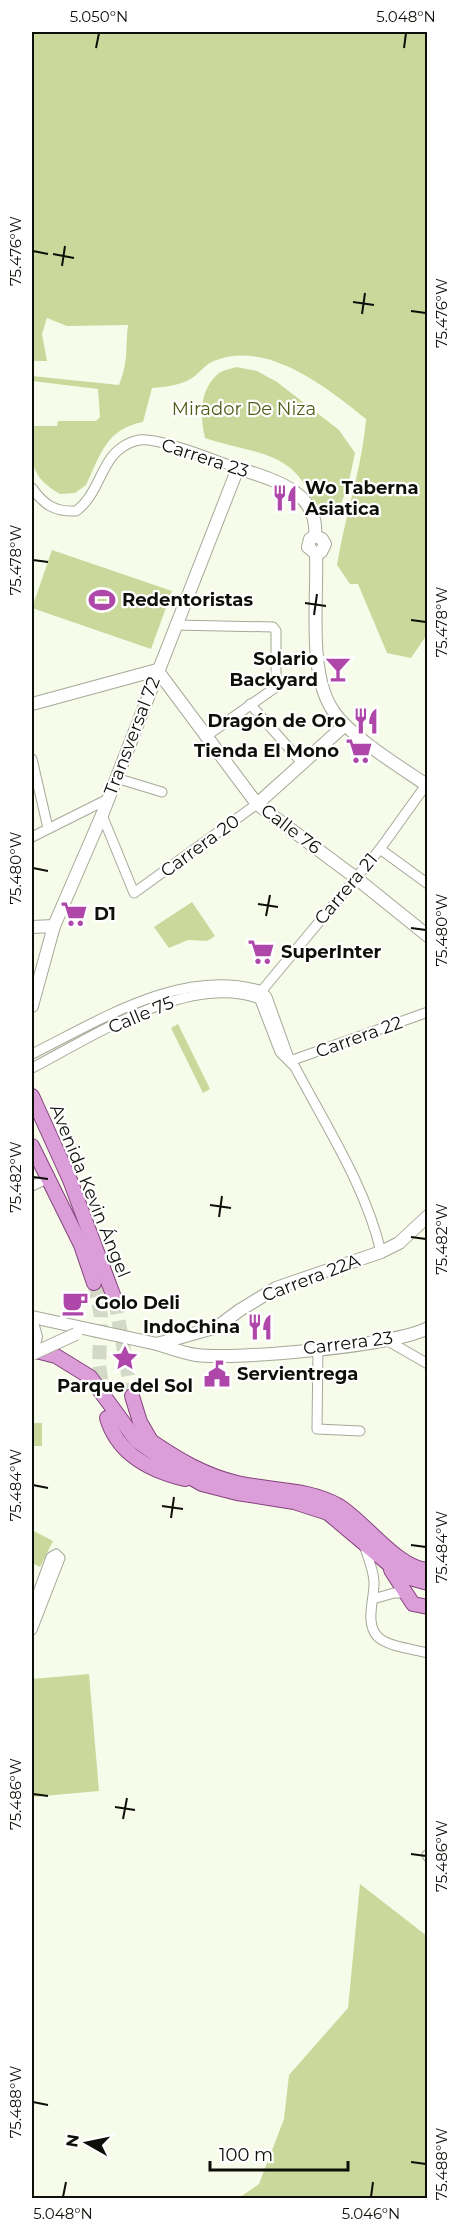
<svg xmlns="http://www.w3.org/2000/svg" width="459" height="2230" viewBox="0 0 459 2230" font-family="Montserrat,sans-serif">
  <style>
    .green { fill: #cbd89b }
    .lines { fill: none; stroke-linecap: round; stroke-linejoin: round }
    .primary-tunnel { stroke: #d4d8c7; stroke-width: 14; stroke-dasharray: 14 7; stroke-linecap: butt }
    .street-casing { stroke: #a5a998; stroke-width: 11 }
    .secondary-casing { stroke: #a5a998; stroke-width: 14 }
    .primary-casing { stroke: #84427f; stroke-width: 16 }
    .street { stroke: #fff; stroke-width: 9 }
    .secondary { stroke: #fff; stroke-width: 12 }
    .primary { stroke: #dc9ed9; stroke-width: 14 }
    .secondary-bridge-casing { stroke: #a5a998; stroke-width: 14; stroke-linecap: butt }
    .secondary-bridge { stroke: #fff; stroke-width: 12 }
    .ticks { fill: none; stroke: #0e0f09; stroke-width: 2 }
    .labels { text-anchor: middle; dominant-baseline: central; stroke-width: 4.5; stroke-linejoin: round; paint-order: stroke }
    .park-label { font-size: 18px; fill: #515c17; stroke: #fff }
    .street-label { font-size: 18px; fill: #0e0f09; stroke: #fff }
    .poi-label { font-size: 18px; font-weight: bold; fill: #0e0f09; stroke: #fff; text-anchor: start }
    .neatline { fill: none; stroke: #0e0f09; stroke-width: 2 }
    .ticks-label { font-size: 15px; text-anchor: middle; fill: #0e0f09 }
  </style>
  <rect width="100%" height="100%" fill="#f7fbe9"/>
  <g class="green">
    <path d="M 32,32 L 427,32 L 428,633 L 411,658 L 387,653 L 358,584 L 350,584 L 337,565 C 345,515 362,469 366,419 C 327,388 267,339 214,361 C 205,364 200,373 192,378 C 181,385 166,387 152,388 L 143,422 C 106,429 101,454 86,485 L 75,493 L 60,494 C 28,476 31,458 32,426 L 57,426 L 58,421 L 96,421 L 100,417 L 98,389 L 32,381 L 32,376 L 119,385 C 129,360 125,350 128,325 L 67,326 L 47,318 L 42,334 L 47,361 L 32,361 Z"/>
    <path d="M 236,367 L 257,371 L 277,382 L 339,430 L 355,453 L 348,486 L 339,509 L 317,513 C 298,449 259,456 205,438 C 200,417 199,390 218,374 C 222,370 231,369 236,367 Z"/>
    <path d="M 52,550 L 172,591 L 151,649 L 32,608 Z"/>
    <path d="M 192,902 L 215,936 L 207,941 L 188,940 L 169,948 L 154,927 Z"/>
    <path d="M 178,1024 L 210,1089 L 203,1093 L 171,1028 Z"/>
    <rect x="32" y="1423" width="10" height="23"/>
    <path d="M 32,1530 L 53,1541 L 40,1567 L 32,1563 Z"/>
    <path d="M 89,1674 L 99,1791 L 32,1797 L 32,1679 Z"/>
    <path d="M 360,1884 L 427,1936 L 427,2198 L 239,2198 L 259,2184 L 284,2119 L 289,2075 L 348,2008 Z"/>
  </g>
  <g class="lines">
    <g class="primary-tunnel">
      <path d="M 94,1283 L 101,1316 L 99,1365 L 104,1399"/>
      <path d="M 115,1300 L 132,1396"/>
    </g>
    <g class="street-casing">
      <g id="street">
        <path d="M 32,488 C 44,505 55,512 76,511 C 93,499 98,478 109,461 C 115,451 127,442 139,440 C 159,437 216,461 238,468"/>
        <path d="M 175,625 L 273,627 L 276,631 L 276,687 L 205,737"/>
        <path d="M 250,704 L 303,764"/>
        <path d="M 32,759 L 48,828"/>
        <path d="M 116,778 L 162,792"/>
        <path d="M 102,815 L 134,893 L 257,804"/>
        <path d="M 32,837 L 108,799"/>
        <path d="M 380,849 L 428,884"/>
        <path d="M 259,994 L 380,849 L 426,785"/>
        <path d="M 32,1054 C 99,1021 183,966 262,991 L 267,997 L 290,1061"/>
        <path d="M 290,1061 L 428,1012"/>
        <path d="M 32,1068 C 92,1037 187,974 257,998 L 260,1000 L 280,1052 L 295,1067 C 326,1126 366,1187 381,1252"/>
        <path d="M 32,1186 L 49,1178"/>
        <path d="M 388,1341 L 428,1364"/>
        <path d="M 318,1348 L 317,1429 L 360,1431"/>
        <path d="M 364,1545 C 368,1557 373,1569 374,1581 C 375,1598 364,1623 378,1637 C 389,1647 413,1649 428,1653"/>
        <path d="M 373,1599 L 394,1593 L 406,1593"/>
        <path d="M 32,1609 L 51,1557 L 56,1554 L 60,1558 L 32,1630"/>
        <path d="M 427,1855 L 428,1857"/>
      </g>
    </g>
    <g class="secondary-casing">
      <g id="secondary">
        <path d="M 315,536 L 322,539 L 325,544 L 321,552 L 316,554"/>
        <path d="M 316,554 C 318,598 307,675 334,712 C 351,737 402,768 428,786"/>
        <path d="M 32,704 L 157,670 L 257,804 L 356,878 L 428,936"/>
        <path d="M 257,804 L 345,725"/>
        <path d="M 32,927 L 54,926"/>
        <path d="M 32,1006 L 54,926 L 102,815 L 238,468 C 272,480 319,490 315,536 L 310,539 L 308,547 L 316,554"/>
        <path d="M 32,1317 L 157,1344 C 170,1348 183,1353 196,1355 C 237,1360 394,1346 428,1328"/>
        <path d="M 157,1344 L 217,1327 L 240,1310 L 276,1288 L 381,1252 L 399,1243 L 428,1216"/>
      </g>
    </g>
    <g class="primary-casing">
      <g id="primary">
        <path d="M 32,1096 L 70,1180 L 115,1300"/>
        <path d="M 32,1146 L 81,1245 L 94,1283"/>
        <path d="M 32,1350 L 56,1356 L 90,1377 L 136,1440 L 179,1471 L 202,1484 L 237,1493 L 294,1502 L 328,1513 L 403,1576 L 428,1583"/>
        <path d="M 132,1396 L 140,1422 L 151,1441"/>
        <path d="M 107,1418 C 118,1455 151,1471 185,1479"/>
        <path d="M 151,1441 C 179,1460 204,1475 237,1483 C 271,1491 308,1488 339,1506 C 365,1522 398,1569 428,1570"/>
        <path d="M 391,1570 L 413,1604 L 428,1607"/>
      </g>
    </g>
    <use href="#street" class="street"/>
    <use href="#secondary" class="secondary"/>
    <use href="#primary" class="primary"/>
    <g class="secondary-bridge-casing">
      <g id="secondary-bridge">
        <path d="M 32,1351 L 36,1337 L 33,1326"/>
        <path d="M 32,1354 L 76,1334"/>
      </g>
    </g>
    <use href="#secondary-bridge" class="secondary-bridge"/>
  </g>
  <path class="ticks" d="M 96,48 L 99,33M 404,48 L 406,33M 33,251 L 48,254M 53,254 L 74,258M 62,266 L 65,246M 353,302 L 374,305M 411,311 L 426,313M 362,314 L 365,293M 33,560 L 48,562M 305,603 L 326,606M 314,615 L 317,594M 411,620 L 426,622M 33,868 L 48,871M 258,904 L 278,907M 266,916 L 270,895M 411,928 L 426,930M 33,1177 L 48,1179M 210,1205 L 231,1208M 219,1217 L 222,1196M 411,1237 L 426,1239M 33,1485 L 48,1488M 162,1506 L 183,1509M 171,1518 L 174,1497M 411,1545 L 426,1547M 33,1794 L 48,1796M 115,1807 L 135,1810M 123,1819 L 127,1798M 411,1854 L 426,1856M 33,2102 L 48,2105M 411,2162 L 426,2164M 63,2197 L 66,2182M 371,2197 L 373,2182"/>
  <defs>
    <g id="restaurant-bare" transform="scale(2.07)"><path d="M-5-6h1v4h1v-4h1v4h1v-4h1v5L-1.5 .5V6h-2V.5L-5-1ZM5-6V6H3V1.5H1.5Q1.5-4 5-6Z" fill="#af47aa" stroke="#fff" stroke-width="2.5" paint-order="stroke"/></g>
    <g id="stadium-bare" transform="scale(2.07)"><path d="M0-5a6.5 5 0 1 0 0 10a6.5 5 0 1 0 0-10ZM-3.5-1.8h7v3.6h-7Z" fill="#af47aa" stroke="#fff" stroke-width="2.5" paint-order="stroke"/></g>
    <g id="bar-bare" transform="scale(2.07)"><path d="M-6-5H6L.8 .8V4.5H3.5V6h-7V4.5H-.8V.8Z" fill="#af47aa" stroke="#fff" stroke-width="2.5" paint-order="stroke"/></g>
    <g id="supermarket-bare" transform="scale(2.07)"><path d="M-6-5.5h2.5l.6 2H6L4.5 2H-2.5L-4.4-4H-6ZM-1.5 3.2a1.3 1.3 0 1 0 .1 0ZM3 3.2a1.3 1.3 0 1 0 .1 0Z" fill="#af47aa" stroke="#fff" stroke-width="2.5" paint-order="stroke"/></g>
    <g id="cafe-bare" transform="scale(2.07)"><path d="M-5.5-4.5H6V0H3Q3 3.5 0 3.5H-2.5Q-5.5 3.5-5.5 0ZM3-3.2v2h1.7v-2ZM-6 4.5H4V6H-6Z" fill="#af47aa" stroke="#fff" stroke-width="2.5" paint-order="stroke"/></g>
    <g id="sight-bare" transform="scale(2.07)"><path d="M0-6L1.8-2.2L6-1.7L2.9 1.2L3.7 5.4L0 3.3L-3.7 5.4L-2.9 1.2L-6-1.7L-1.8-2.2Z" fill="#af47aa" stroke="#fff" stroke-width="2.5" paint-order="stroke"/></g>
    <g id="civic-bare" transform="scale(2.07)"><path d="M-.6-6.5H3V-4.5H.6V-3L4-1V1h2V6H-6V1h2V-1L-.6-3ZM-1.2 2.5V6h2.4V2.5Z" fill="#af47aa" stroke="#fff" stroke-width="2.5" paint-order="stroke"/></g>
  </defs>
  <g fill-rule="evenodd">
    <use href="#restaurant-bare" x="285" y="498"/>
    <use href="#stadium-bare" x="102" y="600"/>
    <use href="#bar-bare" x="338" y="669"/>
    <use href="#restaurant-bare" x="366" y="721"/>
    <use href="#supermarket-bare" x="359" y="751"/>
    <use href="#supermarket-bare" x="74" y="914"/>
    <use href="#supermarket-bare" x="261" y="952"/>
    <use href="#cafe-bare" x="75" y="1303"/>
    <use href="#restaurant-bare" x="260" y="1327"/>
    <use href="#sight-bare" x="125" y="1358"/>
    <use href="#civic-bare" x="217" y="1374"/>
  </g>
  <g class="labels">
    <g class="park-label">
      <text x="244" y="409">Mirador De Niza</text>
    </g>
    <g class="street-label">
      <text transform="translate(205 458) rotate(18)">Carrera 23</text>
      <text transform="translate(132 736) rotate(-69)">Transversal 72</text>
      <text transform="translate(291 829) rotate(37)">Calle 76</text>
      <text transform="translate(200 846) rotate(-36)">Carrera 20</text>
      <text transform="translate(346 889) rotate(-50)">Carrera 21</text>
      <text transform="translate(141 1015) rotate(-23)">Calle 75</text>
      <text transform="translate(359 1037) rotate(-20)">Carrera 22</text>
      <text transform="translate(90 1191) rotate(68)">Avenida Kevin Ángel</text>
      <text transform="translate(311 1278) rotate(-21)">Carrera 22A</text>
      <text transform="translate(348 1343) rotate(-7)">Carrera 23</text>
    </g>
    <g class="poi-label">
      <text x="305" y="488">Wo Taberna<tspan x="305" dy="21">Asiatica</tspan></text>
      <text x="122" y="600">Redentoristas</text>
      <text x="318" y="659" text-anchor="end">Solario<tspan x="318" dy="21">Backyard</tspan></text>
      <text x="346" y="721" text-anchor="end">Dragón de Oro</text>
      <text x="339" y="751" text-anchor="end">Tienda El Mono</text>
      <text x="94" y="914">D1</text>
      <text x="281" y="952">SuperInter</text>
      <text x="95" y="1303">Golo Deli</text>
      <text x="240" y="1327" text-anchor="end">IndoChina</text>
      <text x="237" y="1374">Servientrega</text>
      <text x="125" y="1386" text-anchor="middle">Parque del Sol</text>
    </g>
  </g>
  <rect width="459" height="2230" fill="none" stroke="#ffffff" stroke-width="66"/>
  <g transform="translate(87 2143) rotate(279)" stroke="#ffffff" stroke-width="4.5" paint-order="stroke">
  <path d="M0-4.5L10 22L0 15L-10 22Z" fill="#0e0f09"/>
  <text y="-9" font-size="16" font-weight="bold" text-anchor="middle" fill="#0e0f09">N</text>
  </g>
  <path d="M210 2161v9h138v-9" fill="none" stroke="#0e0f09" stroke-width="3"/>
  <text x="219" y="2161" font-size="18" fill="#0e0f09" stroke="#ffffff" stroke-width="4.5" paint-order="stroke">100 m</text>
  <rect x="33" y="33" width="393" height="2164" class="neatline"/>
  <g class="ticks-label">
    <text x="99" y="22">5.050°N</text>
    <text x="406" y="22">5.048°N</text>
    <text transform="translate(16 251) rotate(-90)" y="5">75.476°W</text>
    <text transform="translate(442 313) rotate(-90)" y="5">75.476°W</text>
    <text transform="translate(16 560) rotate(-90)" y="5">75.478°W</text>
    <text transform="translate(442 622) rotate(-90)" y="5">75.478°W</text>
    <text transform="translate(16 868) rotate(-90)" y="5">75.480°W</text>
    <text transform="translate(442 930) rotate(-90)" y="5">75.480°W</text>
    <text transform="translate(16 1177) rotate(-90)" y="5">75.482°W</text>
    <text transform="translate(442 1239) rotate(-90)" y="5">75.482°W</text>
    <text transform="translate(16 1485) rotate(-90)" y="5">75.484°W</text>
    <text transform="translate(442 1547) rotate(-90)" y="5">75.484°W</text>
    <text transform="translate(16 1794) rotate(-90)" y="5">75.486°W</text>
    <text transform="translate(442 1856) rotate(-90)" y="5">75.486°W</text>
    <text transform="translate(16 2102) rotate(-90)" y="5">75.488°W</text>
    <text transform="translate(442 2164) rotate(-90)" y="5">75.488°W</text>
    <text x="63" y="2219">5.048°N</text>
    <text x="371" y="2219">5.046°N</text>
  </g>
</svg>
